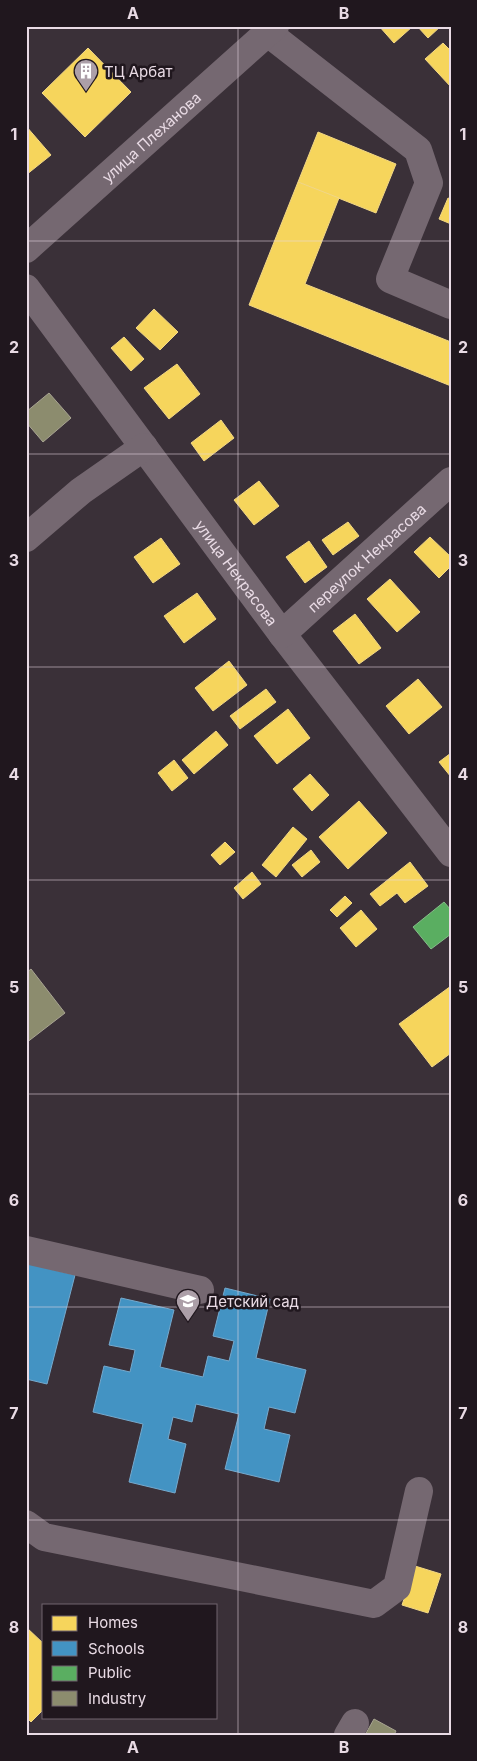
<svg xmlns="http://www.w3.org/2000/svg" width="477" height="1761" viewBox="0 0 477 1761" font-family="Inter,sans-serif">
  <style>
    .homes { fill: #f6d55c; stroke: #f2d785 }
    .schools { fill: #4393c3; stroke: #75a9cd }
    .public { fill: #5aae61; stroke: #85bc89 }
    .industry { fill: #8c8c6e; stroke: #a8a492 }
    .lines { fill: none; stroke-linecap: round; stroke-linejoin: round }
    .minor { stroke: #756871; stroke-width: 28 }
    .grid { fill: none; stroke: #e9dbe5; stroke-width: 1; stroke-opacity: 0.55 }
    .labels { text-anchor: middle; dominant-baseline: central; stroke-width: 5; stroke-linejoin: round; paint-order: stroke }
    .poi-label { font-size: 15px; fill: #e9dbe5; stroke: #20171e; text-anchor: start }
    .street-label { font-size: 15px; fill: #e9dbe5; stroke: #20171e }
    .neatline { fill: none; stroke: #e9dbe5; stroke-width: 2 }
    .grid-label { font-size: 16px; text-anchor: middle; font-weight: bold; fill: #e9dbe5 }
  </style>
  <rect width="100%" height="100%" fill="#3a3038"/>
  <g class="homes">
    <path d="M 379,26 L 412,26 L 412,27 L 394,43 Z"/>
    <path d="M 417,26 L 441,26 L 428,38 Z"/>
    <path d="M 443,43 L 451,51 L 451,87 L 425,59 Z"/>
    <path d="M 88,48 L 131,92 L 85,137 L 42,93 Z"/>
    <path d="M 26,126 L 51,155 L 26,175 Z"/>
    <path d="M 318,132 L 396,164 L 376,213 L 298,182 Z"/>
    <path d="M 298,182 L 339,198 L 305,284 L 451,342 L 451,386 L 249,305 Z"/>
    <path d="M 448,198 L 451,199 L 451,224 L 439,219 Z"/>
    <path d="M 154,309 L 178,332 L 160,350 L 136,328 Z"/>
    <path d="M 124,337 L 144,359 L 131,371 L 111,348 Z"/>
    <path d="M 177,364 L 200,394 L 169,419 L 144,388 Z"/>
    <path d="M 221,420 L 234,438 L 204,461 L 191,443 Z"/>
    <path d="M 259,481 L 279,506 L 254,525 L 234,500 Z"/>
    <path d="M 348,522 L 359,536 L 333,555 L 322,540 Z"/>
    <path d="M 430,537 L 451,557 L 451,566 L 439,578 L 414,552 Z"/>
    <path d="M 161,538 L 180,564 L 153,583 L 134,557 Z"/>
    <path d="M 309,541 L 327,567 L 305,583 L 286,557 Z"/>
    <path d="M 390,579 L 420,612 L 397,632 L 367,599 Z"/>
    <path d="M 197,593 L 216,619 L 184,643 L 164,616 Z"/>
    <path d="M 355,614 L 381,648 L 359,664 L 333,631 Z"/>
    <path d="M 229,661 L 247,685 L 213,711 L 195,688 Z"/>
    <path d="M 418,679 L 442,707 L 409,734 L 386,706 Z"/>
    <path d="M 266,689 L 276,702 L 240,729 L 230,716 Z"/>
    <path d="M 288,709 L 310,738 L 277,764 L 254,736 Z"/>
    <path d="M 216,731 L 228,745 L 194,774 L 182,760 Z"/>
    <path d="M 451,753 L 451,777 L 439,762 Z"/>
    <path d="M 174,760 L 188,778 L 172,791 L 158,773 Z"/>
    <path d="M 310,774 L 329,795 L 312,811 L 293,789 Z"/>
    <path d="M 359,801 L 387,833 L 348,869 L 319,837 Z"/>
    <path d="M 293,827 L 307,839 L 276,877 L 262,865 Z"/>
    <path d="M 225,842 L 235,852 L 220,865 L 211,855 Z"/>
    <path d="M 311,850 L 320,862 L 302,877 L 292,865 Z"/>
    <path d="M 410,862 L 428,886 L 405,903 L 397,893 L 380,906 L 370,894 Z"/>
    <path d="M 252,872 L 261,884 L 243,899 L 234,888 Z"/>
    <path d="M 345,896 L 352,903 L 337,917 L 330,910 Z"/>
    <path d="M 361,910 L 377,929 L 356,947 L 340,928 Z"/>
    <path d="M 451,986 L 451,1053 L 432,1067 L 399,1024 Z"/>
    <path d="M 415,1566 L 441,1574 L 428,1613 L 402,1605 Z"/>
    <path d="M 26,1627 L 44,1644 L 44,1709 L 31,1722 L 26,1717 Z"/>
  </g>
  <g class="schools">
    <path d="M 26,1263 L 75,1275 L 47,1384 L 26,1379 Z"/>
    <path d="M 225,1288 L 270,1299 L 256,1358 L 306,1370 L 295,1413 L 269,1407 L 264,1429 L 290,1435 L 279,1482 L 225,1469 L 239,1414 L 196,1404 L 192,1422 L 173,1417 L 168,1439 L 186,1444 L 175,1493 L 129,1482 L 143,1424 L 93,1412 L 104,1366 L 130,1372 L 135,1350 L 109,1345 L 121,1298 L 174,1310 L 160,1367 L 203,1377 L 208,1356 L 229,1361 L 234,1341 L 213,1336 Z"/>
  </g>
  <path class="public" d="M 444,902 L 451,910 L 451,934 L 431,949 L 413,927 Z"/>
  <g class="industry">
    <path d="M 49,393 L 71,418 L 43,442 L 26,422 L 26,412 Z"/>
    <path d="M 31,969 L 65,1013 L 26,1043 L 26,973 Z"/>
    <path d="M 374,1719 L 396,1731 L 394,1735 L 365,1735 Z"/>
  </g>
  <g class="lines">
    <g class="minor">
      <path d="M 268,33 L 418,150 L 429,183 L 390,279 L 451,305"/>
      <path id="s1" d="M 26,249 L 275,26"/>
      <path id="s2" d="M 26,288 L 282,634 L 451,853"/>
      <path d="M 26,538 L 81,491 L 144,447"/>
      <path id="s3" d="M 282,634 L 451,481"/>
      <path d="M 26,1250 L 200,1290"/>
      <path d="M 26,1524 L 44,1537 L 374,1604 L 397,1587 L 419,1491"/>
      <path d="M 348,1735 L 355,1723"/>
    </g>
  </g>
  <path class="grid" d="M 238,26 L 238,1735M 26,241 L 451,241M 26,454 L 451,454M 26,667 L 451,667M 26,880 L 451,880M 26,1094 L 451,1094M 26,1307 L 451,1307M 26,1520 L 451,1520"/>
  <defs>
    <g id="building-pin" transform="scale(1.25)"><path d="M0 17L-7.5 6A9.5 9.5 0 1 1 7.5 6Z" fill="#ac9fa8" stroke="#20171e"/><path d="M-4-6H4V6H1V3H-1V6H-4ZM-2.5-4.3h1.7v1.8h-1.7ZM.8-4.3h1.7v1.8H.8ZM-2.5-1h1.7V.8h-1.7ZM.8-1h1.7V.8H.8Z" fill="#fff"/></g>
    <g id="school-pin" transform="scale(1.25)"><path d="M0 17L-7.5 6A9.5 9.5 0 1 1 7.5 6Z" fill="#ac9fa8" stroke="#20171e"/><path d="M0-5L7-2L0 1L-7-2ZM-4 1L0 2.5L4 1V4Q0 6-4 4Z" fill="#fff"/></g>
  </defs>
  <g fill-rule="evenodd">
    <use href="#building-pin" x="86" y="71"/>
    <use href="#school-pin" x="188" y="1301"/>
  </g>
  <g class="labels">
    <g class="poi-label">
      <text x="104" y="71">ТЦ Арбат</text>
      <text x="206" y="1301">Детский сад</text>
    </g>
    <g class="street-label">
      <text stroke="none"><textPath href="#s1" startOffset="168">улица Плеханова</textPath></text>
      <text stroke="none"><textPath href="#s3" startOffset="114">переулок Некрасова</textPath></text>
      <text stroke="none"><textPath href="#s2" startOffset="354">улица Некрасова</textPath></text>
    </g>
  </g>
  <rect width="477" height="1761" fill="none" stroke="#20171e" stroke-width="55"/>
  <rect x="42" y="1604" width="175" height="115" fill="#20171e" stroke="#70656e"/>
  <rect x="52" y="1616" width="25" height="15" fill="#f6d55c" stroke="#70656e"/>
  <text x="88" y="1628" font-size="15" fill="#e9dbe5">Homes</text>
  <rect x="52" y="1641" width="25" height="15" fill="#4393c3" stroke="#70656e"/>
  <text x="88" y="1654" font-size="15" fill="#e9dbe5">Schools</text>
  <rect x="52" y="1666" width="25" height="15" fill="#5aae61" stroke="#70656e"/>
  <text x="88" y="1678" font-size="15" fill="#e9dbe5">Public</text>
  <rect x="52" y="1691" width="25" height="15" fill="#8c8c6e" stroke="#70656e"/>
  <text x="88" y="1704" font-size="15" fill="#e9dbe5">Industry</text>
  <rect x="28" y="28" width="422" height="1706" class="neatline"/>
  <g class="grid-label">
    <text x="133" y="19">A</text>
    <text x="344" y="19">B</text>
    <text x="14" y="140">1</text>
    <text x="463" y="140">1</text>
    <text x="14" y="353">2</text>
    <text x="463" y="353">2</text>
    <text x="14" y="566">3</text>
    <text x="463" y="566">3</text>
    <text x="14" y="780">4</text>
    <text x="463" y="780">4</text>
    <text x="14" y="993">5</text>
    <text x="463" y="993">5</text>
    <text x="14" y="1206">6</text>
    <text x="463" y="1206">6</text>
    <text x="14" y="1419">7</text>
    <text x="463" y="1419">7</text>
    <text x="14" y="1633">8</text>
    <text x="463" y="1633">8</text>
    <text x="133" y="1753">A</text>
    <text x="344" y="1753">B</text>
  </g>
</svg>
